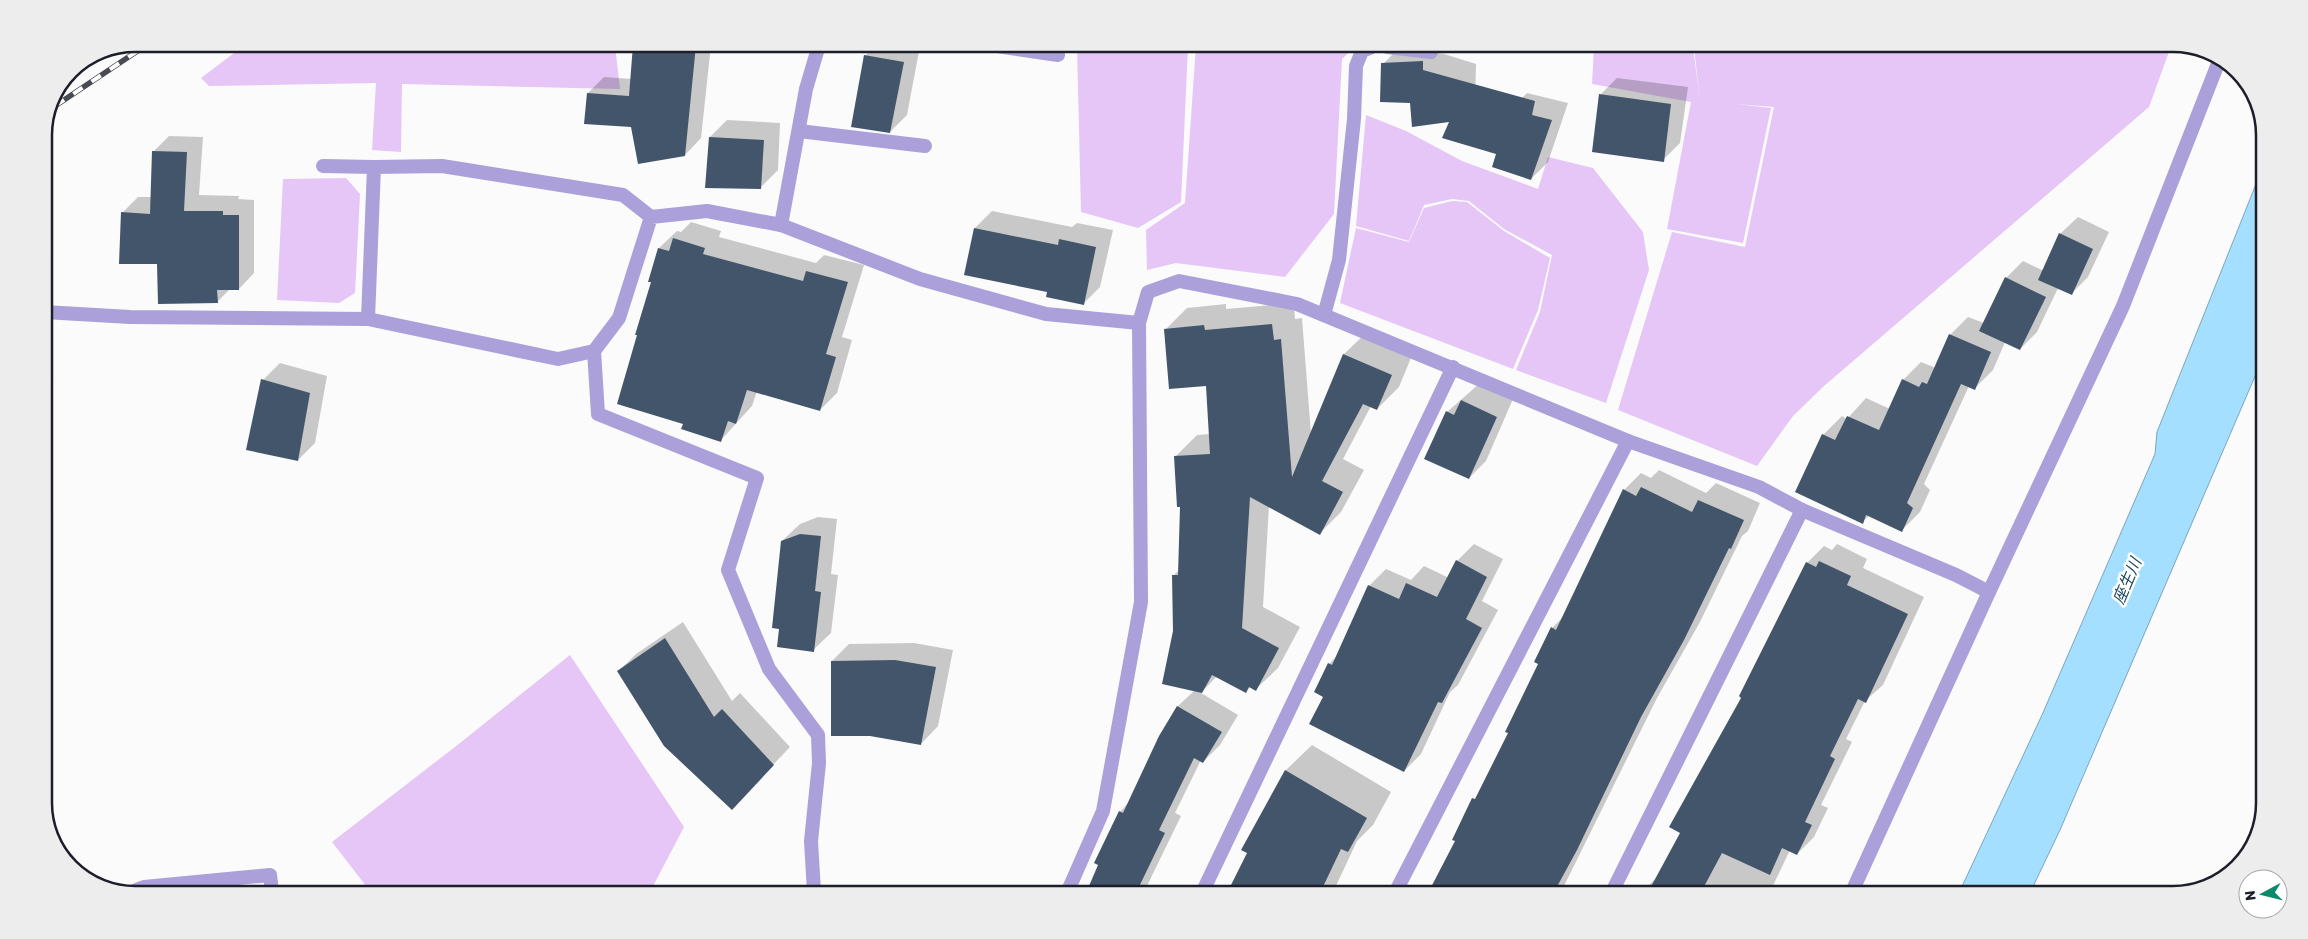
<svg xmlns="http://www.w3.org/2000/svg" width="2308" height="939" viewBox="0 0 2308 939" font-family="Rubik,'Noto Sans JP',sans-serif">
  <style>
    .green { fill: #e5c6f6 }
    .water { fill: #a4dfff; stroke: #7ba5bf }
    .shadow { fill: #0003 }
    .building { fill: #43556a }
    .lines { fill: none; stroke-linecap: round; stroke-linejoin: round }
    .service { stroke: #aba0d9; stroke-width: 14 }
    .minor { stroke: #aba0d9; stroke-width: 14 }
    .tertiary { stroke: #aba0d9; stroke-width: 14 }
    .rail-casing { stroke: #494b53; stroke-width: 5.5 }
    .rail { stroke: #fff; stroke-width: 4; stroke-dasharray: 11; stroke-linecap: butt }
    .labels { text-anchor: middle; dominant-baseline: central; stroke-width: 5; stroke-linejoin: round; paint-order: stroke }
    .water-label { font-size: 16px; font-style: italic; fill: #19475d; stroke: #fff }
    .rim { fill: none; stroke: #1c1f29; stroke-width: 2.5 }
  </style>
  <rect width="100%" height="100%" fill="#fbfbfb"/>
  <g class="green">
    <path d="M 246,44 L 615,45 L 620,89 L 402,84 L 401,152 L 372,150 L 376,83 L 209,86 L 201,78 Z"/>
    <path d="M 1077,46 L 1188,46 L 1181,202 L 1138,228 L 1081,212 Z"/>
    <path d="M 1196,46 L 1355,47 L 1342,59 L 1334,214 L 1285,277 L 1176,263 L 1147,270 L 1146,230 L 1185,203 Z"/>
    <path d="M 1594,47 L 1693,48 L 1700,100 L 1694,48 L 2170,49 L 2149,107 L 1824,386 L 1793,416 L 1757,466 L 1618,410 L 1672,232 L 1745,247 L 1774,107 L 1735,104 L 1771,108 L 1743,243 L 1667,229 L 1691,102 L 1592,84 Z"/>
    <path d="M 1366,115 L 1406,131 L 1462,161 L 1538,189 L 1548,157 L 1593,168 L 1643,232 L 1649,270 L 1606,403 L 1516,370 L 1540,312 L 1552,255 L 1504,229 L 1469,201 L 1452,199 L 1424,205 L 1409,241 L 1356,226 Z"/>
    <path d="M 346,178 L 360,194 L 355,293 L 339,303 L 277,300 L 283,179 Z"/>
    <path d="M 1452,201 L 1467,202 L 1504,231 L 1550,258 L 1538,310 L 1513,369 L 1340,303 L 1356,228 L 1409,242 L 1424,208 Z"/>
    <path d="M 570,655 L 684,827 L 650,892 L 370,891 L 332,842 L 460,743 Z"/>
  </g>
  <path class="water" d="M 2264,164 L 2262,360 L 2060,830 L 2029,895 L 1958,895 L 2042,715 L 2155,454 L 2157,432 Z"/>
  <g class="shadow">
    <path d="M 635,45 L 711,45 L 701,138 L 685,155 L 632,125 L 588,93 L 604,77 L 632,79 Z"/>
    <path d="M 875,46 L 920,46 L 907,115 L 890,132 L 865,56 Z"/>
    <path d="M 1399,48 L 1444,54 L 1476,64 L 1475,103 L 1382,65 Z"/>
    <path d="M 1617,78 L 1688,87 L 1680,143 L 1663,160 L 1600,95 Z"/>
    <path d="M 1527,93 L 1568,103 L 1548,162 L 1531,179 L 1510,110 Z"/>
    <path d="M 727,120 L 780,123 L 778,170 L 760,188 L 710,137 Z"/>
    <path d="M 169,136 L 203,137 L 199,195 L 239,196 L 238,199 L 254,200 L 254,273 L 239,289 L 230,289 L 217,302 L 158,263 L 123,212 L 138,197 L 152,197 L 153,152 Z"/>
    <path d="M 992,211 L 1072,227 L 1077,223 L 1113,230 L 1100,287 L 1083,304 L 1048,291 L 975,228 Z"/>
    <path d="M 2078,217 L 2109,232 L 2088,277 L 2071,294 L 2058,288 L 2037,332 L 2020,349 L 2005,342 L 1993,370 L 1975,388 L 1969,386 L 1924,484 L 1930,490 L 1920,512 L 1902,530 L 1870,515 L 1862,522 L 1797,492 L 1823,435 L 1842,416 L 1847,419 L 1866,398 L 1890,409 L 1903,380 L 1921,362 L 1936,368 L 1950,335 L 1968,317 L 1984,323 L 2006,278 L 2023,261 L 2044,271 L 2060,234 Z"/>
    <path d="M 691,222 L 721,231 L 719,237 L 816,263 L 824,255 L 864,265 L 842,337 L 852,340 L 837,393 L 820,410 L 757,391 L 752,406 L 721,440 L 684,424 L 652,282 L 649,281 L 659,248 L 677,231 L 681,232 Z"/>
    <path d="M 1294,303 L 1295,319 L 1302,318 L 1311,434 L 1344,354 L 1366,333 L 1413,353 L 1399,387 L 1377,409 L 1371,406 L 1343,459 L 1364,470 L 1341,512 L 1320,533 L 1269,506 L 1263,607 L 1300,627 L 1278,668 L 1256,689 L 1251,686 L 1246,691 L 1217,676 L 1201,693 L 1238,715 L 1220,745 L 1203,762 L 1201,760 L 1175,813 L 1181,816 L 1145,890 L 1150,893 L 1087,893 L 1120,812 L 1129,802 L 1160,737 L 1178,706 L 1195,690 L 1174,631 L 1173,576 L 1180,569 L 1181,505 L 1176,456 L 1197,435 L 1210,434 L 1207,385 L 1165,330 L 1187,308 L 1226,304 L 1226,309 Z"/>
    <path d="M 280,363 L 327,376 L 315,443 L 298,460 L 263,380 Z"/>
    <path d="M 1479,384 L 1513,399 L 1486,461 L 1469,478 L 1447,412 Z"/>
    <path d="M 1659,470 L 1706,493 L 1716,483 L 1760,503 L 1748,531 L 1742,536 L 1700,622 L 1657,698 L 1560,894 L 1432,893 L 1509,732 L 1540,663 L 1552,628 L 1565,615 L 1624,490 L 1641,473 L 1651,478 Z"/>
    <path d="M 818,517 L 837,519 L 831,574 L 838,575 L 831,633 L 813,650 L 780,628 L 782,541 L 800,524 Z"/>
    <path d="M 1474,544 L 1503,559 L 1482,601 L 1498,610 L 1458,685 L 1450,692 L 1421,754 L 1404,771 L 1325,696 L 1329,664 L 1337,656 L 1369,586 L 1386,569 L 1411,580 L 1424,566 L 1449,578 L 1457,561 Z"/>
    <path d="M 1837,544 L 1867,559 L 1863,568 L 1924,597 L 1883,685 L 1865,701 L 1846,739 L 1852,742 L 1821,805 L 1828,808 L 1814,837 L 1797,854 L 1790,850 L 1769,894 L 1640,894 L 1656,878 L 1682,833 L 1807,563 L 1824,546 L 1832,550 Z"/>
    <path d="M 683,622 L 732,701 L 740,693 L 790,747 L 732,808 L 619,671 L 636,654 Z"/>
    <path d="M 914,643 L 953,650 L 938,726 L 921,744 L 832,661 L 849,644 Z"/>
    <path d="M 1312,745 L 1391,792 L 1373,825 L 1357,841 L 1335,888 L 1345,893 L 1228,893 L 1249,853 L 1243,850 L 1286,770 Z"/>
  </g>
  <g class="building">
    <path d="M 633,45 L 696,45 L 685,156 L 638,164 L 631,127 L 584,124 L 587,93 L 629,96 Z"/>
    <path d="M 864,55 L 904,62 L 890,133 L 851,127 Z"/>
    <path d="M 1423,61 L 1423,70 L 1535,101 L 1532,115 L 1552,120 L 1531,180 L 1492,167 L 1496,154 L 1442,138 L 1449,122 L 1412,127 L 1410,103 L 1380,102 L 1381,63 Z"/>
    <path d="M 1599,94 L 1671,104 L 1664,162 L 1592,152 Z"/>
    <path d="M 709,137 L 764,140 L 761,189 L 705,188 Z"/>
    <path d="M 152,151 L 187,152 L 184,211 L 223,211 L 223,215 L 239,215 L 239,290 L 217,290 L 218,303 L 158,304 L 157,264 L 119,264 L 121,212 L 150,214 Z"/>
    <path d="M 974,228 L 1058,245 L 1059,239 L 1096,247 L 1084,305 L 1046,297 L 1047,292 L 964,275 Z"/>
    <path d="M 2059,233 L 2093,249 L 2072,295 L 2038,280 Z"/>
    <path d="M 673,238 L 705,248 L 703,254 L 803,281 L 806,271 L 848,282 L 826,354 L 836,357 L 820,411 L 747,390 L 736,424 L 728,421 L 721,442 L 681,429 L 683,424 L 617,404 L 637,335 L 635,335 L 651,282 L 648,282 L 658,248 L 669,251 Z"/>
    <path d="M 2005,277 L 2046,297 L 2020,350 L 1979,331 Z"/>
    <path d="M 1272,324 L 1274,340 L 1281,339 L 1292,477 L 1343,354 L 1392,375 L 1377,410 L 1363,404 L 1322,481 L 1343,492 L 1320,535 L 1250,497 L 1242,628 L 1279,648 L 1256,691 L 1249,687 L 1246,693 L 1212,675 L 1202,693 L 1162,684 L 1173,631 L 1172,575 L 1178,575 L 1180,507 L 1177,507 L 1174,456 L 1210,454 L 1206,386 L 1169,389 L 1164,329 L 1204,325 L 1205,330 Z"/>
    <path d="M 1949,334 L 1991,352 L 1975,390 L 1961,384 L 1907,503 L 1913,508 L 1902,532 L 1866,515 L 1863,524 L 1795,492 L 1822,434 L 1835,440 L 1847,416 L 1879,430 L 1902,379 L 1919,387 L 1922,382 L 1927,384 Z"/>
    <path d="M 261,379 L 310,393 L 298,461 L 246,450 Z"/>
    <path d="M 1461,400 L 1497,417 L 1469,479 L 1424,459 L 1446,411 L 1454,415 Z"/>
    <path d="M 1641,487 L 1692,512 L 1698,500 L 1744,520 L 1731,549 L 1729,548 L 1684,640 L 1641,717 L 1577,850 L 1553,894 L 1428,893 L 1455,841 L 1452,840 L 1472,798 L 1475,799 L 1508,733 L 1505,732 L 1538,664 L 1534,662 L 1551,627 L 1556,630 L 1623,489 L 1636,496 Z"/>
    <path d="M 800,534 L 821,536 L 815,591 L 821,592 L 814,652 L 777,647 L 779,629 L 772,628 L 781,541 Z"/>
    <path d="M 1456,560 L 1487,577 L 1466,619 L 1482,628 L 1442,703 L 1438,702 L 1404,772 L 1309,724 L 1323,697 L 1314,692 L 1328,663 L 1332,665 L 1368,585 L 1399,599 L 1406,583 L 1437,597 Z"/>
    <path d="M 1819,561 L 1851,576 L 1847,585 L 1908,614 L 1866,703 L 1858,699 L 1830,756 L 1835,759 L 1805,822 L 1812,825 L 1797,855 L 1782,848 L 1770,875 L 1722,853 L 1700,894 L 1647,894 L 1680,833 L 1669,827 L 1741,698 L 1739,696 L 1806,562 L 1816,567 Z"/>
    <path d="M 665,638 L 714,717 L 722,709 L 774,765 L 732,810 L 664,746 L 617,671 Z"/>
    <path d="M 895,660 L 936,667 L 921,745 L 870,736 L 831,736 L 831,661 Z"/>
    <path d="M 1177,706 L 1222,732 L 1203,763 L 1194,758 L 1159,830 L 1165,833 L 1136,893 L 1086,893 L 1098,865 L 1094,863 L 1119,811 L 1123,813 L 1159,736 Z"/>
    <path d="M 1285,770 L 1367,818 L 1348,852 L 1341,849 L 1320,893 L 1227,893 L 1247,853 L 1241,850 Z"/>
  </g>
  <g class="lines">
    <g class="service">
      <path d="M 997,46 L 1058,55"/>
      <path d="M 1387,47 L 1431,52"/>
      <path d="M 799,131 L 925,146"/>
      <path d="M 323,166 L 374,167"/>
      <path d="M 781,225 L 806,89 L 819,45"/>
      <path d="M 1324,315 L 1339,260 L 1354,119 L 1356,66 L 1362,51 L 1372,47"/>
      <path d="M 368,319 L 374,167 L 442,166 L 623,195 L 651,217"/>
      <path d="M 594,351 L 598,414 L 757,478 L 728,570 L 769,669 L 818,735 L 819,763 L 811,841 L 814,892"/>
      <path d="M 136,890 L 144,887 L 270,875 L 272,891"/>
      <path d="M 1067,893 L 1103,811 L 1141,602 L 1139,323"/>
      <path d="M 1202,893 L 1453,367"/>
      <path d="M 1395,893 L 1628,441"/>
      <path d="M 1611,894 L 1802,510"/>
    </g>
    <path class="minor" d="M 44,312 L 130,317 L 368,319 L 558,359 L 594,351 L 619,318 L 651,217 L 707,211 L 781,225 L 920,279 L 1046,314 L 1139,323 L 1148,292 L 1179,281 L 1297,304 L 1628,441 L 1759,487 L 1802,510 L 1956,575 L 1989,592"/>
    <path class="tertiary" d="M 1851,894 L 1989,592 L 2123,306 L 2219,61"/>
    <g class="rail-casing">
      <path id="rail" d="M 55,106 L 148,44"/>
    </g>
    <use href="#rail" class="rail"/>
  </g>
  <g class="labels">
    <g class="water-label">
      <text transform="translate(2127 581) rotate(-67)">座生川</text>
    </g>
  </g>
  <path d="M0 0H2308V939H0ZM135 52H2173A83 83 0 0 1 2256 135V803A83 83 0 0 1 2173 886H135A83 83 0 0 1 52 803V135A83 83 0 0 1 135 52Z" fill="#ededee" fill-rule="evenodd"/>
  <path class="rim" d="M135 52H2173A83 83 0 0 1 2256 135V803A83 83 0 0 1 2173 886H135A83 83 0 0 1 52 803V135A83 83 0 0 1 135 52Z"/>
  <g transform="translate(2263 894) rotate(263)"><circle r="24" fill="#ffffff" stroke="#a4a5a9"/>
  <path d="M0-4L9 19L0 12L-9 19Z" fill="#0c8a6e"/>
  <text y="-8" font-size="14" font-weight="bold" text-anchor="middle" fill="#1c1f29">N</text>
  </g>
</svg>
